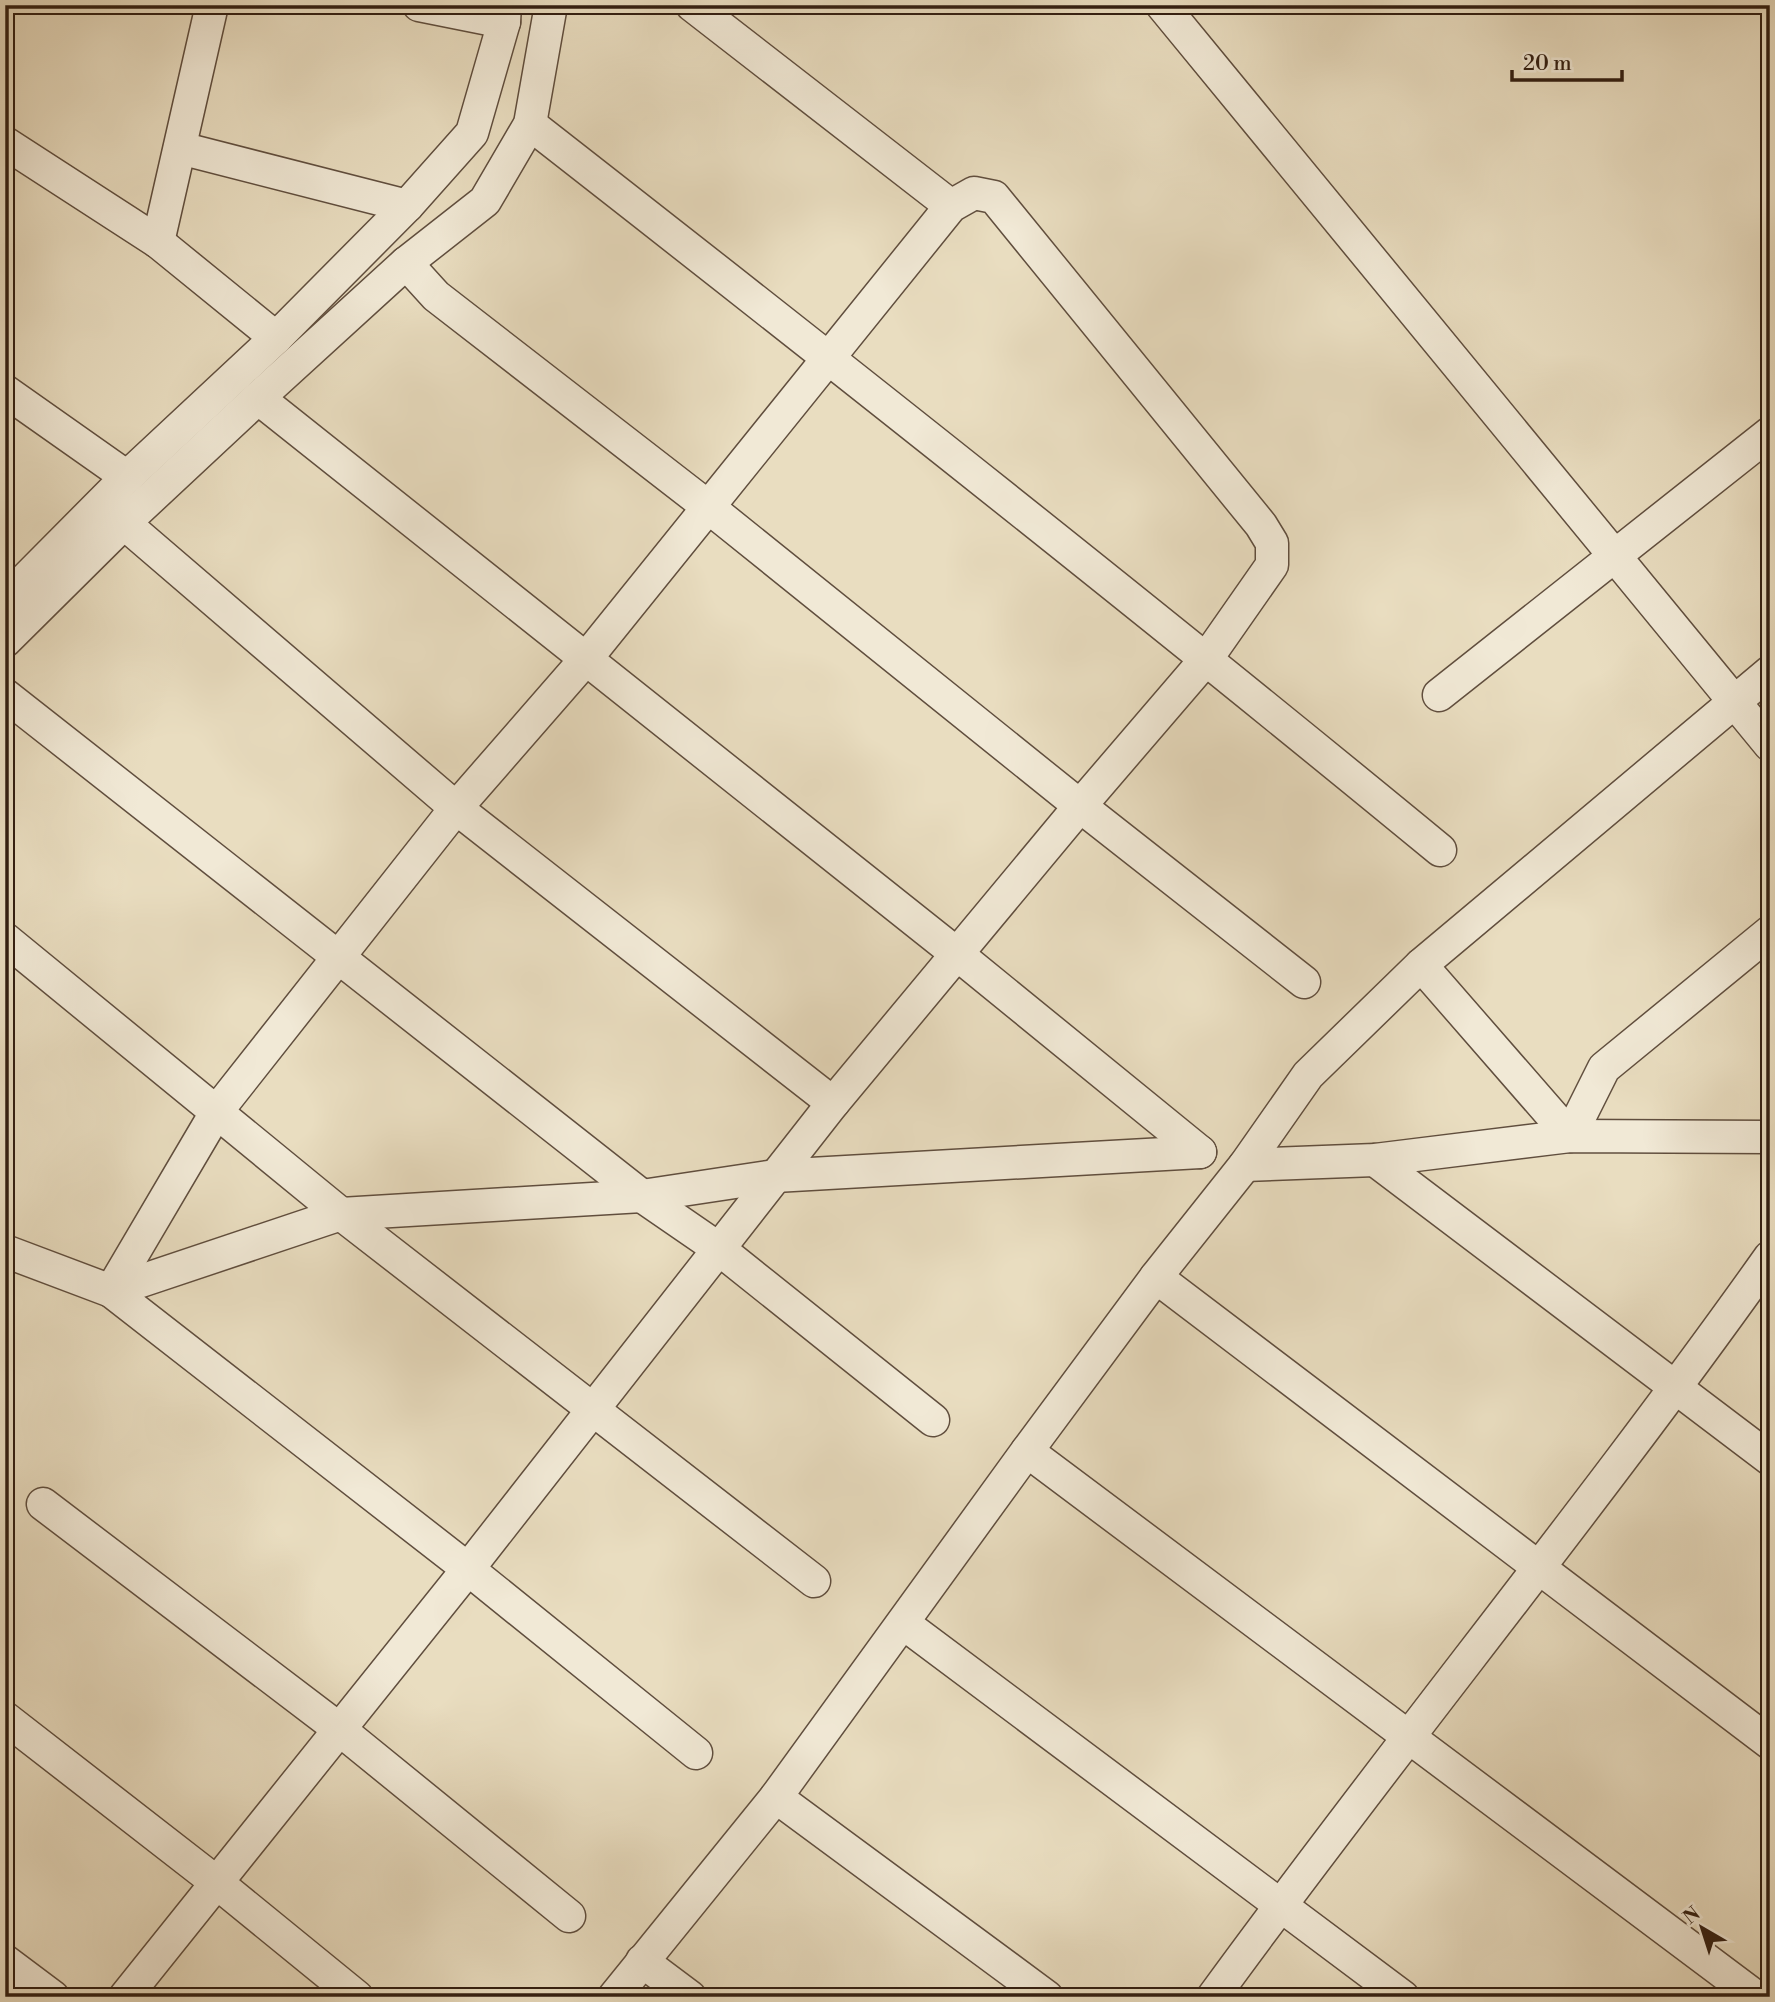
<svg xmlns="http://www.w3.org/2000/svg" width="1775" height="2002" viewBox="0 0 1775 2002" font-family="'Libre Bodoni',serif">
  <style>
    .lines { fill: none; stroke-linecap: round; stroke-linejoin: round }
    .street-casing { stroke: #604e3e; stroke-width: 35 }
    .street { stroke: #f1e9d6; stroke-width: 32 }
  </style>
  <rect width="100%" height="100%" fill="#e9ddc0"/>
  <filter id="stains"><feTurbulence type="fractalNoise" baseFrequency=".00286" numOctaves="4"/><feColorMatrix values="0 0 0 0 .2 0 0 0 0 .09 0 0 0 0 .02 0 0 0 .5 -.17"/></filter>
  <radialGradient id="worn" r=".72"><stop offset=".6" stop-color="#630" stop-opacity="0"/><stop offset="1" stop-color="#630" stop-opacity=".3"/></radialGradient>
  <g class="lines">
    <g class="street-casing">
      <g id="street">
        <path d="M 419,5 L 504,22"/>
        <path d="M 692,5 L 951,206"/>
        <path d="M 1162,5 L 1770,745"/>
        <path d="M 530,124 C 836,363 1140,603 1440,850"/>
        <path d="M 5,143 L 158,242 L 276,338"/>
        <path d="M 180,148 L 407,206"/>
        <path d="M 158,242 L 212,5"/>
        <path d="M 406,263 L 436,296 L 707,506 L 1080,806 L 1304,982"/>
        <path d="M 5,391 L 127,477"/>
        <path d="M 258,398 L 957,954 L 1200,1152"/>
        <path d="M 124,523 L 456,808 L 833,1103"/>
        <path d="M 5,600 L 127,477 L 276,338 L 407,206 L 472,133 L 504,22 L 505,5"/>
        <path d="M 5,641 L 124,523 L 258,398 L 406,263 L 485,201 L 530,124 L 551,5"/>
        <path d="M 5,695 L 642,1196 L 719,1249 L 933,1420"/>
        <path d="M 1439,695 L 1770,433"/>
        <path d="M 5,939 L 341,1214 L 814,1581"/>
        <path d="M 1421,965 L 1570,1136 L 1604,1068 L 1770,932"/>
        <path d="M 1375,1160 L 1770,1459"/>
        <path d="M 1245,1165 L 1375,1160 L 1570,1136 L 1770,1137"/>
        <path d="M 5,1251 L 111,1291 L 341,1214 L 642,1196 L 775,1176 L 1200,1152"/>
        <path d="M 1156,1277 L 1770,1743"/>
        <path d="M 1027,1451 L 1756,1997"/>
        <path d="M 43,1504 L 339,1729 L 569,1916"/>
        <path d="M 903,1623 L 1403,1997"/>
        <path d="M 5,1718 L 216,1882 L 357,1997"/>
        <path d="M 776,1797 L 1047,1997"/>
        <path d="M 5,1961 L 53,1997"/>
        <path d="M 642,1961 L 690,1997"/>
        <path d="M 125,1997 L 468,1569 L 833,1103 L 1080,806 L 1207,658 L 1272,565 L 1272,543 L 1261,525 L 994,197 L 974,193 L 951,206 L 585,660 L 456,808 L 217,1111 L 111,1291 L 468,1569 L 696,1753"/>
        <path d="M 614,1997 L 776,1797 L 1027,1451 L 1156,1277 L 1245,1165 L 1308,1075 L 1421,965 L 1770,672"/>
        <path d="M 1213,1997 C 1395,1747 1591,1509 1770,1257"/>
      </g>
    </g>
    <use href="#street" class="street"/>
  </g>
  <rect width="1775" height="2002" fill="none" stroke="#e9ddc0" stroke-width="28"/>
  <rect x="7" y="7" width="1761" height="1988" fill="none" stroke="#331f12" stroke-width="3.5"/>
  <rect x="14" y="14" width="1747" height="1974" fill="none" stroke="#331f12" stroke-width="2"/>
  <g transform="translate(1702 1928) rotate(321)" stroke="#f1e9d6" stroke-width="5" paint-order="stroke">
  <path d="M0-5L12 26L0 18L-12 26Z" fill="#331f12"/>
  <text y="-10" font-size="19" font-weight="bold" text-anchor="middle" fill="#331f12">N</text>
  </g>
  <path d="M1512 70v10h110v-10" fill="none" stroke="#331f12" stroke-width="3.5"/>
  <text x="1523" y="70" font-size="21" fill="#331f12" stroke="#f1e9d6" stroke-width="5" paint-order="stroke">20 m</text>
  <rect width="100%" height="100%" filter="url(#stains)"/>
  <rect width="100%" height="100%" fill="url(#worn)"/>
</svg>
